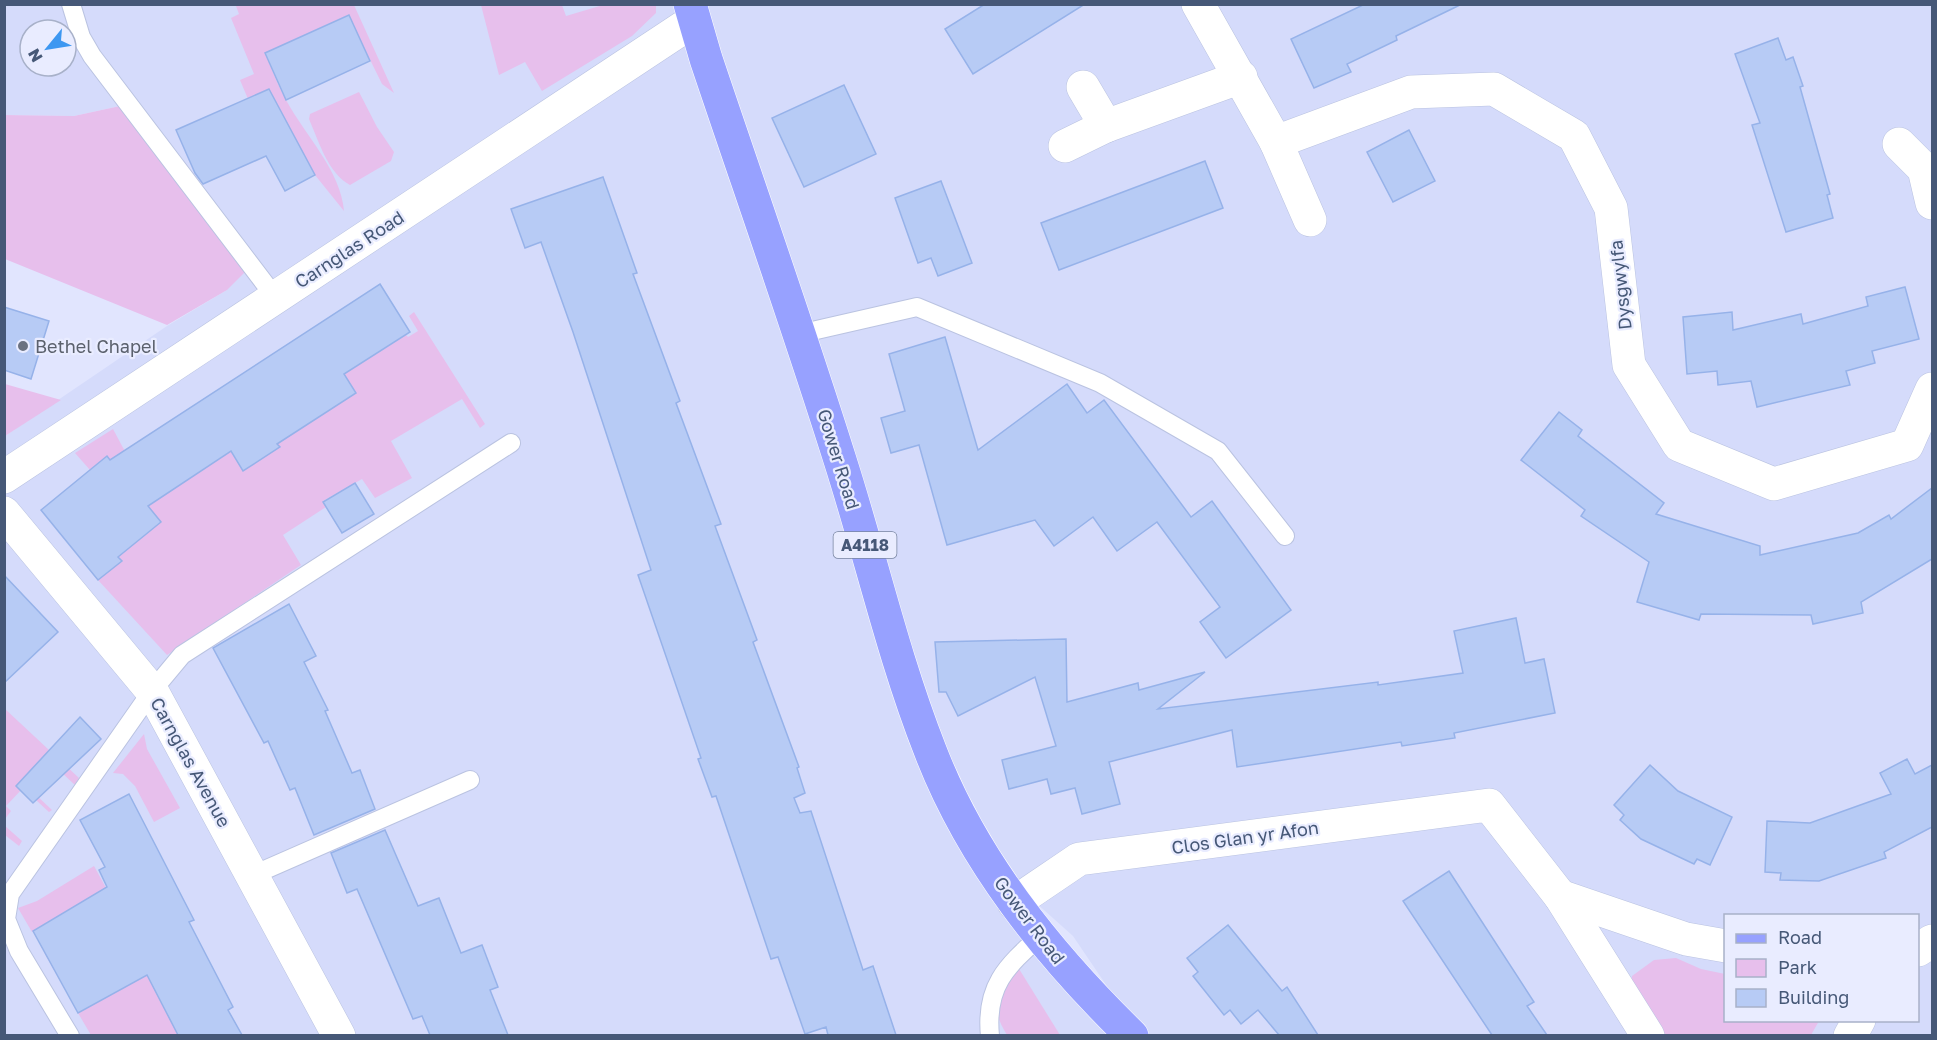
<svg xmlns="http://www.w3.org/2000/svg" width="1937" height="1040" viewBox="0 0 1937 1040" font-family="'Golos Text',sans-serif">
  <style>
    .residential { fill: #d5dbfb; fill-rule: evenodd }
    .green { fill: #e7bfec }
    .building { fill: #b7cbf5; stroke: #96b2e9; stroke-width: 1.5 }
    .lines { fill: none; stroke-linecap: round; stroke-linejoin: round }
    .lane-casing { stroke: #bac3e1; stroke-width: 20 }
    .street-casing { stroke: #bac3e1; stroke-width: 34 }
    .primary-casing { stroke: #fff; stroke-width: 34 }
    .lane { stroke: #fff; stroke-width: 18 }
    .street { stroke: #fff; stroke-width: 33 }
    .primary { stroke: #97a1ff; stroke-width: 33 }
    .worship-dot { fill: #6b7280; stroke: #e9ecff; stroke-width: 2 }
    .labels { text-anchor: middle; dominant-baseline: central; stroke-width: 4.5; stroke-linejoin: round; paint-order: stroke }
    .shield { fill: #e9ecff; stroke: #7784a0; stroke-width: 1.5 }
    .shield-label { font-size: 16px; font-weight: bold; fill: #465877 }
    .street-label { font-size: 18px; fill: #465877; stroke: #e9ecff }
    .worship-label { font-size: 18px; fill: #5b616d; stroke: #e9ecff; text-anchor: start }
  </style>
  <rect width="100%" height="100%" fill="#e1e5fe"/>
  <path class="residential" d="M 5,5 L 1932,5 L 1932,1035 L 1140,1035 L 1073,936 L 987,859 L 1132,1035 L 5,1036 L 5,436 L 167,326 L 227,290 L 232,225 L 200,185 L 120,106 L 74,116 L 5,115 ZM 30,30 L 66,30 L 66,66 L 30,66 ZM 1726,916 L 1918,916 L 1918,1020 L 1726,1020 Z"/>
  <g class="green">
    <path d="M 239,5 L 354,5 L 394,93 L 382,84 L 348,15 L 265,53 C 272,69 278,86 286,100 C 305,135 341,171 344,211 L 315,175 L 297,142 L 272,156 L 240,80 L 254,74 L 231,18 L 239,14 L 236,6 Z"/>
    <path d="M 656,5 L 656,13 L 632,36 L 542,91 L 525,62 L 499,75 L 481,5 L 562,5 L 566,16 L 603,5 Z"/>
    <path d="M 359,92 L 377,127 L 394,152 L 391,161 L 350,185 C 328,173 319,142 309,119 L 310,114 Z"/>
    <path d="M 120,106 L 200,185 L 232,225 L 249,268 L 227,290 L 167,325 L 5,259 L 4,115 L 74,116 Z"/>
    <path d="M 414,312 L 485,424 L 480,428 L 462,399 L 391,441 L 412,478 L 375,498 L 362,479 L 323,501 L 326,507 L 283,535 L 301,565 L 167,655 L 98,580 L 122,561 L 107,543 L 142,538 L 161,522 L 107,456 L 90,470 L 75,453 L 113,429 L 129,459 L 162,496 L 210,465 L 189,433 L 228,447 L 243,470 L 279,447 L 263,421 L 356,393 L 341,370 L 354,368 L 406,335 L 408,337 L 418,331 L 409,316 Z"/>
    <path d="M 5,384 L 61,400 L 5,436 Z"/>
    <path d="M 4,708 L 79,778 L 75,785 L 44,756 L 21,781 L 52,810 L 49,812 L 23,788 L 6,806 L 11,811 L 5,819 Z"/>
    <path d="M 144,734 L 147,749 L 180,808 L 154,822 L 135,786 L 123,774 L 113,773 Z"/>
    <path d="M 4,825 L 22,841 L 19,846 L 5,835 Z"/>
    <path d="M 94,866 L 139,948 L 138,958 L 178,1035 L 91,1035 L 78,1013 L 108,996 L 83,954 L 54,970 L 44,952 L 72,935 L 60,916 L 32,932 L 18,908 L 37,901 Z"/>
    <path d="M 1676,958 L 1701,969 L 1725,974 L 1726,1020 L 1819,1021 L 1811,1035 L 1656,1035 L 1629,994 L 1632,976 L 1654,960 Z"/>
    <path d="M 1016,964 L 1060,1035 L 1007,1035 C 988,1004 995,991 1016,964 Z"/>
  </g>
  <g class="building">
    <path d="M 985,4 L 1085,4 L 973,74 L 945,29 Z"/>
    <path d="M 1365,4 L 1462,4 L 1396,36 L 1397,40 L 1347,64 L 1351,72 L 1314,88 L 1291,39 Z"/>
    <path d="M 349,15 L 370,61 L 286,100 L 265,53 Z"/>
    <path d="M 1778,38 L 1786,60 L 1793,57 L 1803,86 L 1800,87 L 1830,194 L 1827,195 L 1833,218 L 1786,232 L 1752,125 L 1760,123 L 1735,54 Z"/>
    <path d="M 844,85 L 876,154 L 804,187 L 772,118 Z"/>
    <path d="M 269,89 L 315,175 L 285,191 L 266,156 L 203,184 L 195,173 L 176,130 Z"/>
    <path d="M 1409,130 L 1435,181 L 1393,202 L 1367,152 Z"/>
    <path d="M 1205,161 L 1223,208 L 1059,270 L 1041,223 Z"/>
    <path d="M 603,177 L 637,273 L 633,274 L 680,401 L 676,403 L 721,524 L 715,526 L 757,640 L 753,642 L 799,767 L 797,768 L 805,793 L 794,798 L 800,813 L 811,811 L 863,970 L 873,966 L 896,1035 L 828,1035 L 826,1027 L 805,1034 L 778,957 L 771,959 L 716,796 L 712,797 L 698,759 L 701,758 L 638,575 L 651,570 L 573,332 L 541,242 L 525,248 L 511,209 Z"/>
    <path d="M 941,181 L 972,263 L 938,276 L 931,258 L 918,263 L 895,198 Z"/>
    <path d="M 380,284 L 410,332 L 344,374 L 356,393 L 277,444 L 280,447 L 243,471 L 231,451 L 148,506 L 161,522 L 118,557 L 122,561 L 98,580 L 41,510 L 107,456 L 110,460 Z"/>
    <path d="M 1905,287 L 1919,339 L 1872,351 L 1875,363 L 1846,371 L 1850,385 L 1757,407 L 1751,381 L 1718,385 L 1717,371 L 1687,374 L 1683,317 L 1732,312 L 1733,330 L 1801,314 L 1803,324 L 1868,306 L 1866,297 Z"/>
    <path d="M 4,307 L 49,321 L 31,379 L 4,370 Z"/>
    <path d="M 945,337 L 978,450 L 1067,384 L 1087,413 L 1104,400 L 1191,517 L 1212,501 L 1291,610 L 1226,658 L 1200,622 L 1220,607 L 1157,522 L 1117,551 L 1093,517 L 1054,546 L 1035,520 L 947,545 L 919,445 L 891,453 L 881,418 L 905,411 L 889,354 Z"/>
    <path d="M 1559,412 L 1582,430 L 1578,436 L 1664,503 L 1656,514 L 1760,546 L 1760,555 L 1858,533 L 1889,515 L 1891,519 L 1932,488 L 1932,559 L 1861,602 L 1863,613 L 1813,624 L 1811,615 L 1701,614 L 1699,620 L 1637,602 L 1649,562 L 1581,516 L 1585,510 L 1521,460 Z"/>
    <path d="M 355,483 L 374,514 L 342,533 L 323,502 Z"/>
    <path d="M 4,575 L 58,632 L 4,683 Z"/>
    <path d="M 289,604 L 316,656 L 304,662 L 328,710 L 325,711 L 352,773 L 360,770 L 375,809 L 314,835 L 295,788 L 290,790 L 268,741 L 264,743 L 213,648 Z"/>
    <path d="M 1516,618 L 1525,663 L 1544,659 L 1555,713 L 1454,733 L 1455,738 L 1402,746 L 1401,742 L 1237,767 L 1232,730 L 1109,762 L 1120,804 L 1082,814 L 1075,788 L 1051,794 L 1047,779 L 1009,789 L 1002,760 L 1056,746 L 1035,677 L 958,716 L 946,692 L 939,692 L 935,642 L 1066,639 L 1067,702 L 1138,683 L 1139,690 L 1205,672 L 1158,709 L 1378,682 L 1378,685 L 1463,673 L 1454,631 Z"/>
    <path d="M 80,717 L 101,739 L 33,803 L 16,786 Z"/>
    <path d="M 1907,759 L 1915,774 L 1932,765 L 1932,827 L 1884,852 L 1886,858 L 1819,881 L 1780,880 L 1781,873 L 1765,872 L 1767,821 L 1810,823 L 1891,794 L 1880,773 Z"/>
    <path d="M 1650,765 L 1678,791 L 1732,817 L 1710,865 L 1697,859 L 1694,864 L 1641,839 L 1620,820 L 1624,815 L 1614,805 Z"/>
    <path d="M 129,794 L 194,920 L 189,922 L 233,1007 L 228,1010 L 242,1035 L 178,1035 L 147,975 L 78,1013 L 33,931 L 107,887 L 99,870 L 105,867 L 80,820 Z"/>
    <path d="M 385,830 L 418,906 L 439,898 L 461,953 L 482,945 L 498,987 L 490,990 L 508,1035 L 430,1035 L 422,1016 L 413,1019 L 357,889 L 347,893 L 331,853 Z"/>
    <path d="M 1449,871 L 1534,1002 L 1527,1006 L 1547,1035 L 1492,1035 L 1403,901 Z"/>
    <path d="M 1228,925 L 1282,991 L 1287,987 L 1318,1035 L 1279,1035 L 1258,1010 L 1241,1024 L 1230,1010 L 1224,1015 L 1193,976 L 1198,972 L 1187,958 Z"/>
  </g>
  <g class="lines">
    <g class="lane-casing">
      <g id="lane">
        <path d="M 71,4 L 81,37 L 92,56 L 275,297"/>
        <path d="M 799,334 L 917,307 L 1100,383 L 1218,451 L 1285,536"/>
        <path d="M 253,875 L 470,780"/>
        <path d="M 70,1036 L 19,951 L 6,919 L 10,894 L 152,691 L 182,655 L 511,443"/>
        <path d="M 990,1036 C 985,986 1006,967 1040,936"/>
      </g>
    </g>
    <g class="street-casing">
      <g id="street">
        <path d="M 1198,4 L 1276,142 L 1310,220"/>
        <path d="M 1083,87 L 1106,126"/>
        <path d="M 1276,142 L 1411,92 L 1494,89 L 1574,136 L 1611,208 L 1629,365 L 1679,445 L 1774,484 L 1907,445 L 1932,389"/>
        <path d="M 1899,144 L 1924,169 L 1932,203"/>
        <path d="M 1065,146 L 1106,126 L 1241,77"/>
        <path d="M 4,477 L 693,21"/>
        <path d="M 4,513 L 152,691 L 339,1036"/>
        <path d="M 1560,896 L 1686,939 L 1726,946"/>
        <path d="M 1014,903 L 1079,859 L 1489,805 L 1560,896 L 1648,1036"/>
        <path d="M 1918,950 L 1932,941"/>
        <path d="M 1850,1036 L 1859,1020"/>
      </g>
    </g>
    <g class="primary-casing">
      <path id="primary" d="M 690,4 L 706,59 C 751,193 798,326 840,460 C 871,557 893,656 930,750 C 972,860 1048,954 1132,1036"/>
    </g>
    <use href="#lane" class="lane"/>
    <use href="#street" class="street"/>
    <use href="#primary" class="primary"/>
  </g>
  <circle class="worship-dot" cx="23" cy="346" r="6"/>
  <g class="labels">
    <rect class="shield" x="833.5" y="532" width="63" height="26" rx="4.5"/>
    <g class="shield-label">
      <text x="865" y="545">A4118</text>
    </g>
    <g class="street-label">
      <text transform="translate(349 249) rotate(-33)">Carnglas Road</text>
      <text transform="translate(1620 285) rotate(-96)">Dysgwylfa</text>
      <text transform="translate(839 459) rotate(73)">Gower Road</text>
      <text transform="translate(191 762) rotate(61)">Carnglas Avenue</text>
      <text transform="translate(1245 837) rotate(-8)">Clos Glan yr Afon</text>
      <text transform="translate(1030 920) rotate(53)">Gower Road</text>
    </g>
    <g class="worship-label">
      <text x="35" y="346">Bethel Chapel</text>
    </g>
  </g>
  <rect width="1937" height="1040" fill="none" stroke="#465877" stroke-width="12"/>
  <rect x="1724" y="914" width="195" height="108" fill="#e9ecff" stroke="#a8b1c9" stroke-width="1.5"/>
  <rect x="1736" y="934" width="30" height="9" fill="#97a1ff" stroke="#a8b1c9" stroke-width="1.5"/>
  <text x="1778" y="944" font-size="18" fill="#465877">Road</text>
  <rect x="1736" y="959" width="30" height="18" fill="#e7bfec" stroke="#a8b1c9" stroke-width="1.5"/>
  <text x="1778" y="974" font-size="18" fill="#465877">Park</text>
  <rect x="1736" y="989" width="30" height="18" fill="#b7cbf5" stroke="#a8b1c9" stroke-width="1.5"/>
  <text x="1778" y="1004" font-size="18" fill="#465877">Building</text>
  <g transform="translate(48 48) rotate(240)"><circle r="28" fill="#e9ecff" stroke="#a8b1c9" stroke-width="1.5"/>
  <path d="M0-4.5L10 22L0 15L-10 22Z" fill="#3d97f1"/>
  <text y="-9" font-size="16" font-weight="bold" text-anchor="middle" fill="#465877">N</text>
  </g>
</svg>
